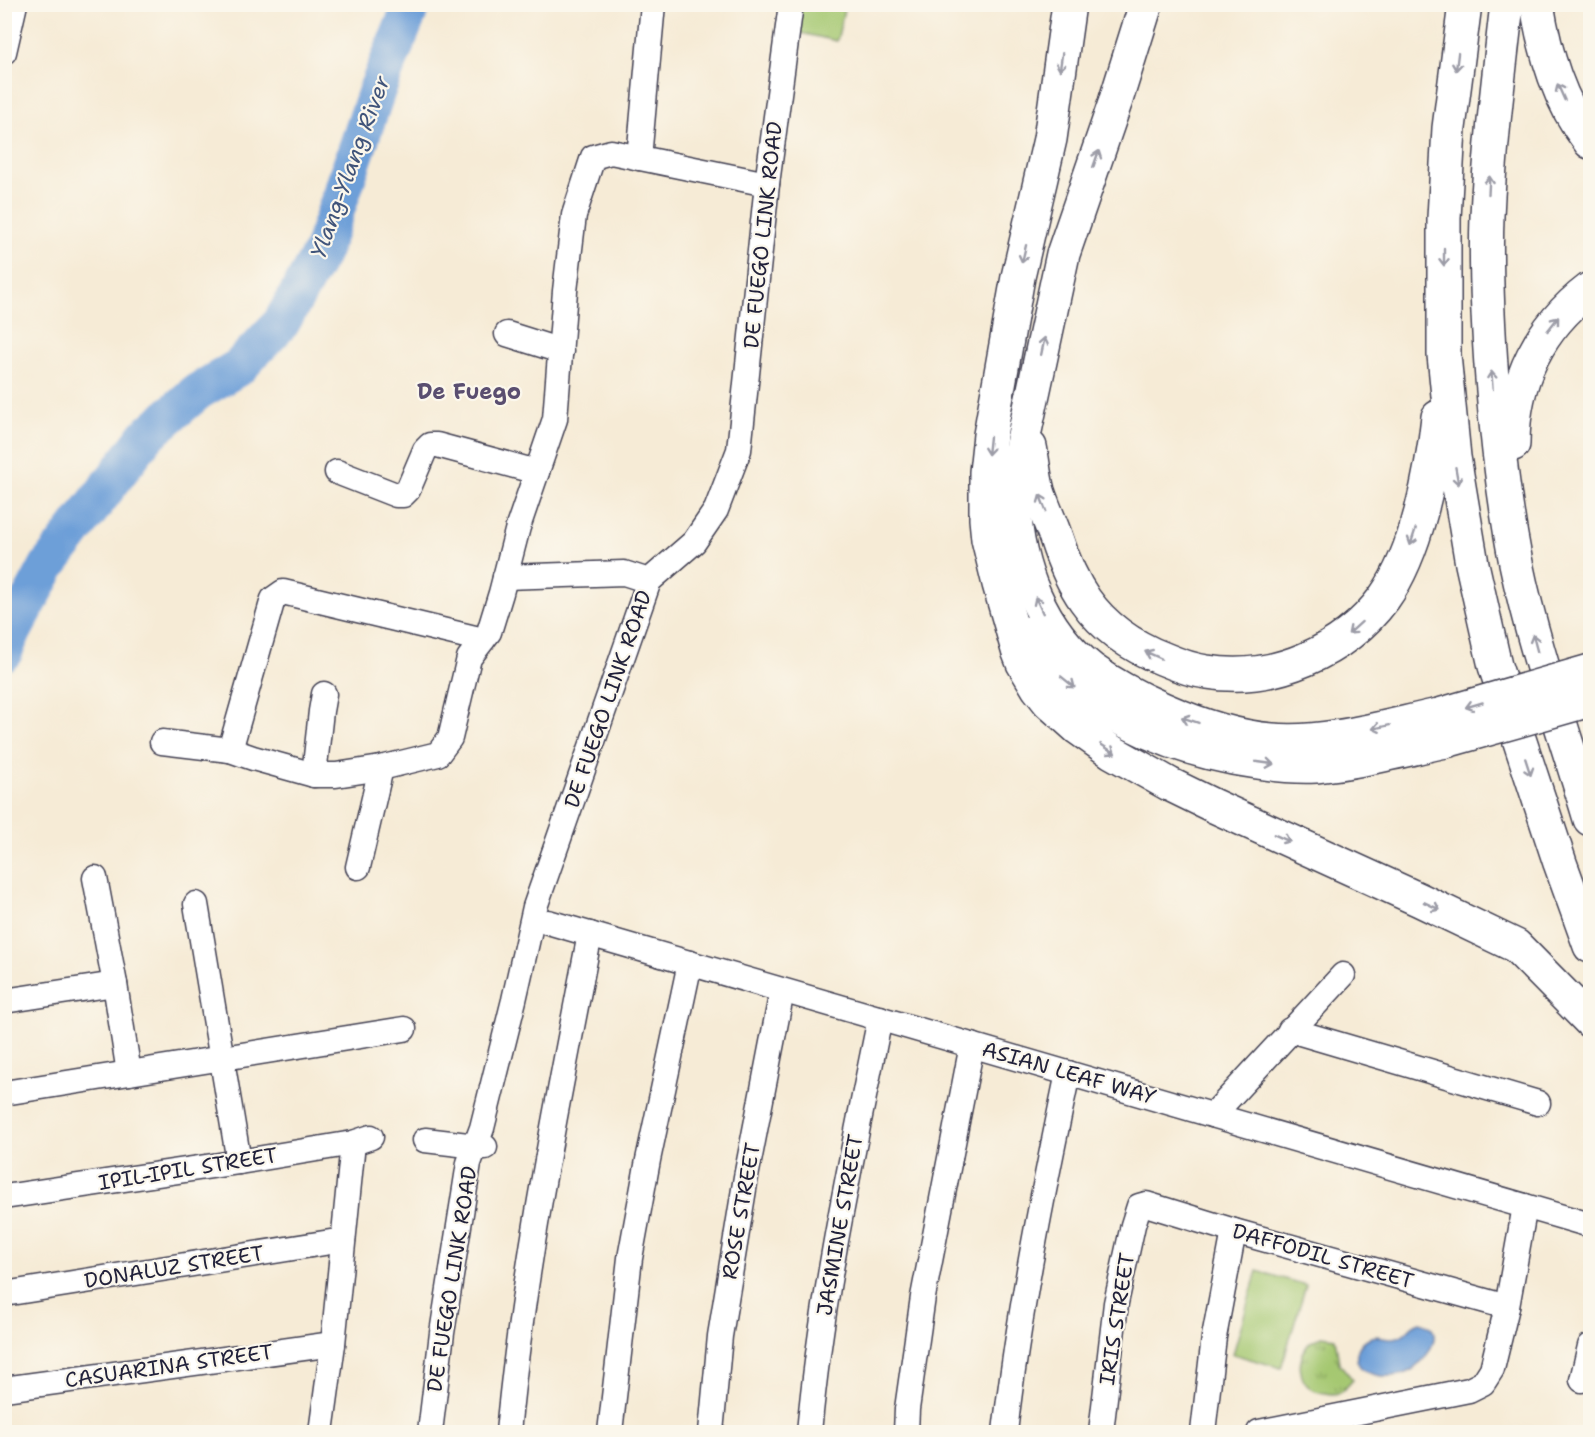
<svg xmlns="http://www.w3.org/2000/svg" width="1595" height="1437" viewBox="0 0 1595 1437" font-family="'Shantell Sans',sans-serif">
  <style>
    .park { fill: url(#park-tufts); stroke: #647556; stroke-width: 1.5 }
    .pitch { fill: #a5c871; stroke: #647556; stroke-width: 1.5 }
    .water { fill: #6d9fd8; stroke: #48608a; stroke-width: 1.5 }
    .lines { fill: none; stroke-linecap: round; stroke-linejoin: round }
    .river { stroke: #6d9fd8; stroke-width: 38 }
    .minor-casing { stroke: #424052; stroke-width: 27 }
    .highway-casing { stroke: #424052; stroke-width: 36 }
    .minor { stroke: #fff; stroke-width: 24 }
    .highway { stroke: #fff; stroke-width: 33 }
    .highway-bridge-casing { stroke: #424052; stroke-width: 36; stroke-linecap: butt }
    .highway-bridge { stroke: #fff; stroke-width: 33 }
    .oneway { stroke: #9c9ca7 }
    .labels { text-anchor: middle; dominant-baseline: central; stroke-width: 4.5; stroke-linejoin: round; paint-order: stroke }
    .street-label { font-size: 21px; fill: #22223b; stroke: #fbf7ec }
    .water-label { font-size: 22px; font-style: italic; fill: #40547a; stroke: #fbf7ec }
    .neighbourhood-label { font-size: 22px; font-weight: bold; fill: #5a4e70; stroke: #fbf7ec }
  </style>
  <defs>
    <pattern id="park-tufts" width="24" height="20" patternUnits="userSpaceOnUse" patternTransform="scale(1.5)"><rect width="24" height="20" fill="#a5c871"/><path d="M3 7l-1-3M5 7V3M7 7l1-3M15 17l-1-3M17 17v-4M19 17l1-3" fill="none" stroke="#86a25e"/></pattern>
  </defs>
  <rect width="100%" height="100%" fill="#fbf7ec"/>
  <filter id="ink" filterUnits="userSpaceOnUse"><feTurbulence type="fractalNoise" baseFrequency=".0167" numOctaves="2"/><feDisplacementMap in="SourceGraphic" scale="12" xChannelSelector="R" yChannelSelector="G"/><feConvolveMatrix kernelMatrix="1 2 1 2 8 2 1 2 1" color-interpolation-filters="sRGB"/></filter>
  <filter id="wash" filterUnits="userSpaceOnUse"><feTurbulence type="fractalNoise" baseFrequency=".008" numOctaves="4" result="noise"/><feDisplacementMap in="SourceGraphic" scale="24" xChannelSelector="R" yChannelSelector="G"/><feGaussianBlur stdDeviation="1.35" result="paint"/><feColorMatrix in="noise" values="0 0 0 0 0 0 0 0 0 0 0 0 0 0 0 0 0 1.4 0 .05"/><feComposite in="paint" operator="in"/></filter>
  <g filter="url(#wash)">
    <rect width="100%" height="100%" fill="#f6ebd6"/>
    <path class="park" d="M 1322,1336 L 1335,1338 L 1339,1363 L 1353,1380 C 1349,1384 1344,1391 1339,1393 C 1335,1394 1329,1394 1325,1393 C 1300,1391 1294,1365 1307,1346 C 1310,1341 1317,1339 1322,1336 Z"/>
    <g class="pitch">
      <path d="M 797,5 L 845,5 L 837,41 L 791,31 Z"/>
      <path d="M 1257,1271 L 1306,1285 L 1281,1368 L 1233,1354 Z"/>
    </g>
    <path class="water" d="M 1420,1322 C 1449,1328 1427,1360 1412,1370 C 1405,1374 1397,1376 1390,1376 C 1376,1377 1354,1371 1357,1354 C 1358,1348 1362,1342 1367,1339 C 1378,1332 1387,1341 1398,1337 C 1408,1334 1410,1324 1420,1322 Z"/>
    <g class="lines">
      <path class="river" d="M 4,652 L 10,637 L 48,566 L 146,436 L 197,392 L 239,367 L 281,323 L 322,251 L 377,90 L 412,4"/>
    </g>
  </g>
  <g filter="url(#ink)">
    <g class="lines">
      <g class="minor-casing">
        <g id="minor">
          <path d="M 4,52 L 15,4"/>
          <path d="M 639,158 L 653,4"/>
          <path d="M 507,334 L 561,351"/>
          <path d="M 337,472 L 396,495 L 403,495 L 408,490 L 425,450 L 430,445 L 437,445 L 537,472"/>
          <path d="M 505,577 L 624,573 L 649,581"/>
          <path d="M 483,640 L 283,592 L 273,599 L 230,750 L 253,758 L 314,775 L 336,775 L 381,768 L 438,754 L 450,738 L 469,658 L 489,632 L 501,593 L 518,527 L 555,419 L 565,291 L 574,215 L 593,157 L 611,152 L 767,184"/>
          <path d="M 162,742 L 230,750"/>
          <path d="M 314,775 L 321,711 L 324,694"/>
          <path d="M 358,867 L 381,768"/>
          <path d="M 95,878 L 115,984 L 129,1073"/>
          <path d="M 196,904 L 239,1162"/>
          <path d="M 548,922 L 1590,1225"/>
          <path d="M 4,1001 L 115,984"/>
          <path d="M 1290,1030 L 1538,1103"/>
          <path d="M 4,1093 L 404,1029"/>
          <path d="M 1213,1115 L 1343,975"/>
          <path d="M 425,1140 L 485,1147"/>
          <path d="M 4,1197 L 239,1162 L 353,1143 L 371,1137"/>
          <path d="M 4,1294 L 343,1240"/>
          <path d="M 1582,1380 L 1590,1346"/>
          <path d="M 4,1389 L 333,1344"/>
          <path d="M 321,1432 L 333,1344 L 353,1143"/>
          <path d="M 430,1432 L 442,1333 L 469,1163 L 482,1128 L 514,1000 L 535,907 L 649,581 L 694,542 L 716,510 L 739,450 L 767,184 L 791,4"/>
          <path d="M 508,1432 C 524,1265 558,1100 590,934"/>
          <path d="M 610,1432 L 630,1258 L 648,1160 L 690,963"/>
          <path d="M 711,1432 L 720,1336 L 746,1177 L 782,991"/>
          <path d="M 809,1432 C 822,1293 852,1156 880,1018"/>
          <path d="M 906,1432 L 907,1409 L 923,1297 L 972,1045"/>
          <path d="M 1005,1432 C 1019,1311 1043,1192 1068,1073"/>
          <path d="M 1101,1432 L 1116,1303 L 1133,1225 L 1139,1206 L 1146,1204 L 1234,1231 L 1507,1307"/>
          <path d="M 1203,1432 L 1214,1337 L 1234,1231"/>
          <path d="M 1259,1432 L 1469,1390 L 1483,1383 L 1492,1369 L 1507,1307 L 1525,1206"/>
        </g>
      </g>
      <g class="highway-casing">
        <g id="highway">
          <path d="M 1069,4 L 1050,139 L 1018,277 L 990,435 L 986,472 L 986,519 L 988,539 L 999,584 L 1018,650 L 1023,663 L 1038,688 L 1049,702 L 1078,728 L 1112,752 L 1169,784 L 1214,806 L 1420,900 L 1516,946 L 1590,1021"/>
          <path d="M 1146,4 L 1115,103 L 1063,254 L 1016,473 C 1015,483 1013,494 1014,505 C 1017,567 1041,630 1091,669 C 1113,685 1138,698 1163,709 C 1197,724 1235,737 1272,740 C 1325,745 1387,726 1439,715"/>
          <path d="M 1465,4 L 1449,128 L 1444,218 L 1444,355 L 1454,457 L 1472,564 L 1495,666 L 1560,863 L 1590,946"/>
          <path d="M 1507,4 C 1499,75 1490,145 1487,216 C 1485,271 1488,325 1492,379 C 1497,441 1504,502 1516,563 C 1534,650 1565,734 1590,819"/>
          <path d="M 1537,4 C 1545,54 1559,102 1590,142"/>
          <path d="M 1513,444 C 1513,380 1540,327 1590,289"/>
          <path d="M 1030,447 C 1033,461 1034,477 1038,491 C 1043,507 1051,523 1056,538 C 1063,560 1071,580 1085,600 C 1104,627 1133,647 1164,659 C 1178,665 1192,670 1207,672 C 1273,683 1344,652 1384,598 C 1417,552 1432,473 1438,417"/>
          <path d="M 1024,633 C 1075,709 1169,750 1257,762 C 1276,765 1296,767 1316,766 C 1360,762 1403,750 1446,741"/>
        </g>
      </g>
      <use href="#minor" class="minor"/>
      <use href="#highway" class="highway"/>
      <g class="highway-bridge-casing">
        <g id="highway-bridge">
          <path d="M 1439,715 L 1590,671"/>
          <path d="M 1446,741 L 1590,700"/>
        </g>
      </g>
      <use href="#highway-bridge" class="highway-bridge"/>
    </g>
    <defs><path id="oneway-shaft" d="M-6 0H5M1.5-3L5.5 0L1.5 3" fill="none" stroke-width="1.6" stroke-linecap="round" stroke-linejoin="round" transform="scale(1.5)"/></defs>
    <g class="oneway">
      <use href="#oneway-shaft" transform="translate(1061 62) rotate(98)"/>
      <use href="#oneway-shaft" transform="translate(1457 62) rotate(97)"/>
      <use href="#oneway-shaft" transform="translate(1561 92) rotate(-114)"/>
      <use href="#oneway-shaft" transform="translate(1096 159) rotate(-71)"/>
      <use href="#oneway-shaft" transform="translate(1489 185) rotate(-87)"/>
      <use href="#oneway-shaft" transform="translate(1024 254) rotate(103)"/>
      <use href="#oneway-shaft" transform="translate(1444 257) rotate(90)"/>
      <use href="#oneway-shaft" transform="translate(1553 324) rotate(-52)"/>
      <use href="#oneway-shaft" transform="translate(1043 346) rotate(-78)"/>
      <use href="#oneway-shaft" transform="translate(1492 380) rotate(-94)"/>
      <use href="#oneway-shaft" transform="translate(989 446) rotate(96)"/>
      <use href="#oneway-shaft" transform="translate(1457 476) rotate(80)"/>
      <use href="#oneway-shaft" transform="translate(1043 503) rotate(-111)"/>
      <use href="#oneway-shaft" transform="translate(1413 537) rotate(108)"/>
      <use href="#oneway-shaft" transform="translate(1039 605) rotate(-115)"/>
      <use href="#oneway-shaft" transform="translate(1355 628) rotate(138)"/>
      <use href="#oneway-shaft" transform="translate(1535 643) rotate(-105)"/>
      <use href="#oneway-shaft" transform="translate(1153 655) rotate(-156)"/>
      <use href="#oneway-shaft" transform="translate(1068 682) rotate(39)"/>
      <use href="#oneway-shaft" transform="translate(1474 705) rotate(164)"/>
      <use href="#oneway-shaft" transform="translate(1190 720) rotate(-161)"/>
      <use href="#oneway-shaft" transform="translate(1381 727) rotate(168)"/>
      <use href="#oneway-shaft" transform="translate(1108 749) rotate(33)"/>
      <use href="#oneway-shaft" transform="translate(1265 763) rotate(8)"/>
      <use href="#oneway-shaft" transform="translate(1528 767) rotate(72)"/>
      <use href="#oneway-shaft" transform="translate(1282 838) rotate(24)"/>
      <use href="#oneway-shaft" transform="translate(1432 906) rotate(25)"/>
    </g>
  </g>
  <g class="labels">
    <g class="street-label">
      <text transform="translate(763 235) rotate(-84)">DE FUEGO LINK ROAD</text>
      <text transform="translate(608 699) rotate(-71)">DE FUEGO LINK ROAD</text>
      <text transform="translate(1069 1073) rotate(16)">ASIAN LEAF WAY</text>
      <text transform="translate(188 1169) rotate(-9)">IPIL-IPIL STREET</text>
      <text transform="translate(741 1211) rotate(-80)">ROSE STREET</text>
      <text transform="translate(840 1225) rotate(-80)">JASMINE STREET</text>
      <text transform="translate(1323 1256) rotate(16)">DAFFODIL STREET</text>
      <text transform="translate(174 1267) rotate(-9)">DONALUZ STREET</text>
      <text transform="translate(452 1279) rotate(-81)">DE FUEGO LINK ROAD</text>
      <text transform="translate(1117 1319) rotate(-81)">IRIS STREET</text>
      <text transform="translate(169 1366) rotate(-8)">CASUARINA STREET</text>
    </g>
    <g class="water-label">
      <text transform="translate(350 167) rotate(-70)">Ylang-Ylang River</text>
    </g>
    <g class="neighbourhood-label">
      <text x="469" y="391">De Fuego</text>
    </g>
  </g>
  <rect width="1595" height="1437" fill="none" stroke="#fbf7ec" stroke-width="24"/>
</svg>
